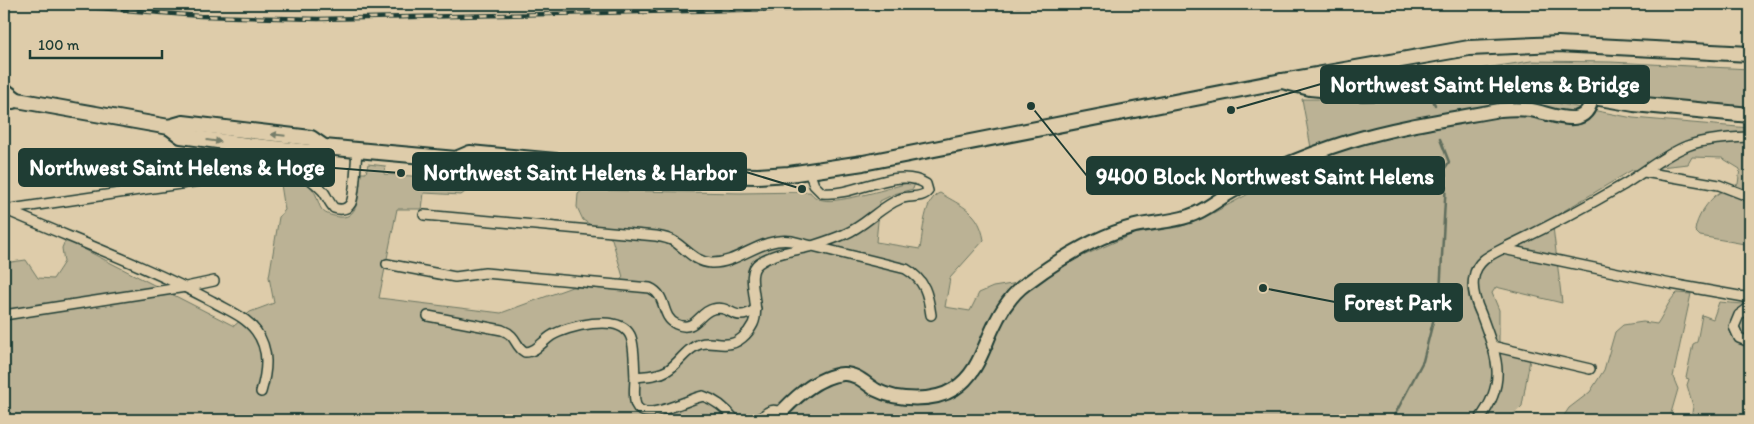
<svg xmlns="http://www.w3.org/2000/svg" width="1754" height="424" viewBox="0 0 1754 424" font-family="Itim,sans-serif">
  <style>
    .green { fill: #bbb295; stroke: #6d7864 }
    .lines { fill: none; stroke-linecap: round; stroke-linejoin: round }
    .stream { stroke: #606e5d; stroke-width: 2.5 }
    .minor-casing { stroke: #1f3d34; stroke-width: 12 }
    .secondary-casing { stroke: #1f3d34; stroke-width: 16 }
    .primary-casing { stroke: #1f3d34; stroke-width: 18 }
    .trunk-casing { stroke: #1f3d34; stroke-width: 18 }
    .minor { stroke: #deccaa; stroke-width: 9 }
    .secondary { stroke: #deccaa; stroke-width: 12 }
    .primary { stroke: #deccaa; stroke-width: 14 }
    .trunk { stroke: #deccaa; stroke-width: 14 }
    .rail-casing { stroke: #1f3d34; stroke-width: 4.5 }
    .rail { stroke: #deccaa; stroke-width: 2.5; stroke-dasharray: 8; stroke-linecap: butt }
    .oneway { fill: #757d69 }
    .leader { fill: none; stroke: #1f3d34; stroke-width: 2 }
    .callout-dot { fill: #1f3d34; stroke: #deccaa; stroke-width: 2 }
    .callout { fill: #1f3d34; stroke: #1f3d34; stroke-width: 2 }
    .callout-label { font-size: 22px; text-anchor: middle; font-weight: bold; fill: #fff }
  </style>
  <rect width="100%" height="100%" fill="#deccaa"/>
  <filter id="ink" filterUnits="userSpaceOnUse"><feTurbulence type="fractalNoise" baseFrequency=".02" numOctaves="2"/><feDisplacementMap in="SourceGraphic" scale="10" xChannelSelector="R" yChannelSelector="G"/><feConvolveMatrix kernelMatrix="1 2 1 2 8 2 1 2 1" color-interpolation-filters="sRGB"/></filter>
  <g filter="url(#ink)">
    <g class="green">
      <path d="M 1531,61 L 1610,62 L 1750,69 L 1750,111 L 1635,101 L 1537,83 L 1496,78 L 1461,79 L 1465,71 Z"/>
      <path d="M 1492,97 L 1546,101 L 1633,118 L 1750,128 L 1750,245 L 1700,236 L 1695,231 C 1696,218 1708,200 1719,193 C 1725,190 1732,187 1738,184 L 1740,169 L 1722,158 L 1692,157 L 1688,164 L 1632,170 L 1552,218 L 1562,303 L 1496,287 L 1492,293 L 1499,310 L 1499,349 L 1530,359 L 1522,406 L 1515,413 L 1504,420 L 4,420 L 4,263 L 26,260 L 38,278 L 53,279 L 64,262 L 62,248 L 64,243 L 68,241 L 234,326 L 250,312 L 274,303 L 269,277 L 279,217 L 285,210 L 280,178 C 295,177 309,181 316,195 C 318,200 319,206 322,210 C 326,215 334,216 340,217 C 361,219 359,187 361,173 L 366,173 L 368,164 L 385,166 L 384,174 L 466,180 L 469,185 L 468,190 L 461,195 L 424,193 L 422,209 L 397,209 L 379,298 L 501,313 L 572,287 L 613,289 L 623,277 L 612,239 L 583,220 L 577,207 L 578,194 L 583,190 L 740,193 L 810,192 C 814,197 817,199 823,200 C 837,204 894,187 911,182 L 915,183 L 913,189 L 894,194 L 880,201 L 876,242 L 920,249 C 923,233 924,198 940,193 C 963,207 979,211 984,240 L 950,278 L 945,307 L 970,311 L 979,293 L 993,287 L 1043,279 L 1076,259 L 1133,234 L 1179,227 L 1202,219 L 1278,178 L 1314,164 L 1302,99 L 1422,100 Z"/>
      <path d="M 1677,293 L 1691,294 L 1673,377 L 1678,389 L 1669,420 L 1561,420 L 1569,408 L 1590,392 L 1604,370 L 1615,332 L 1623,325 L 1643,322 L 1657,324 C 1664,314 1668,301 1677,293 Z"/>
      <path d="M 1750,300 L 1750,344 L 1746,347 L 1750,349 L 1750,365 L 1748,377 L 1750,379 L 1750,420 L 1691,420 L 1693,406 L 1687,385 L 1689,379 L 1686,378 L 1693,344 L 1697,342 L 1702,315 L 1713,319 L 1719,302 L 1743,304 Z"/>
    </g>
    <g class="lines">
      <g class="stream">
        <path d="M 1393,9 L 1405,4"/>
        <path d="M 1433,100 L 1435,105"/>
        <path d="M 1747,321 L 1750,320"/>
        <path d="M 1392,420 L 1423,361 L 1440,294 L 1446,181 L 1445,168 L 1449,162 L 1440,139"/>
      </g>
      <g class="minor-casing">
        <g id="minor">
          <path d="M 1644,172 L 1719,185 L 1750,197"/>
          <path d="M 4,210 L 269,171 C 293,171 306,172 323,191 C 327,196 329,203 334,208 C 340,210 347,210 351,203 C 355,194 356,161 357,150"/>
          <path d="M 6,210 C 75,240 146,266 212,301 C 227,310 245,316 256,331 C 270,350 267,371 261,392"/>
          <path d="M 424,215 L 656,236 C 663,237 669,238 675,242 C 687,250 695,262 711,263 C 739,264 761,236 792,241 L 906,269 C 925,280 928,294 931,315"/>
          <path d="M 1503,249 L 1671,284 L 1750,298"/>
          <path d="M 387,264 L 455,277 L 485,273 L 650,288 C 668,296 660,316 676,324 C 695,333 699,312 713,309 C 732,304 733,325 756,309"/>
          <path d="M 1750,307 L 1739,315 L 1734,327 L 1739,338 L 1750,342"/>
          <path d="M 4,315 L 186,287 L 214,281"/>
          <path d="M 428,316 L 502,330 C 518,336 514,346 525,352 C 536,352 542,342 551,336 C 567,326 619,313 630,335 C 635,344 634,366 635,377"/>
          <path d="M 1492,346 L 1590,369"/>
          <path d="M 735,420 C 727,410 716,400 703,396 C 687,399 644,424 636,405 C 633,397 635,385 635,377 C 646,376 658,376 668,370 C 679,363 687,348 700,344 C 709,341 718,345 727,344 C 738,344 748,334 753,324 C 762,305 743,274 759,263 C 773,253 793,251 809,247 C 821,243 834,239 845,234 C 865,226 880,207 900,199 C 909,195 922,199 928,191 L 926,184 C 897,165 855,197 822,193 L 814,185 L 809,171"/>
          <path d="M 760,420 C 765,413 772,407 781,413"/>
          <path d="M 1479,420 C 1509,380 1496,356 1481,314 C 1476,303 1471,290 1474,277 C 1477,259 1493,254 1508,246 C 1548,227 1587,206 1625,184 C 1646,171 1664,155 1687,146 C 1705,139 1730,138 1750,137"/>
        </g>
      </g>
      <g class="secondary-casing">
        <path id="secondary" d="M 774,420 C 791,401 816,376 843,374 C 856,373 866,384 876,390 C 897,401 934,402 954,389 C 976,375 982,352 992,330 C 1000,312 1011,294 1027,283 C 1059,259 1096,236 1135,226 C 1153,222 1172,222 1189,216 C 1202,212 1212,204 1223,197 C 1238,188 1254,179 1271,171 C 1296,160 1324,149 1350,141 C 1399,126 1450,119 1500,110 C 1510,109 1521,109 1531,110 C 1554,114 1587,132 1592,97"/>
      </g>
      <g class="primary-casing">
        <g id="primary">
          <path d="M 1377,64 C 1381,77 1385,85 1398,91"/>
          <path d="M 1282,81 L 1310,88 L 1363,93 L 1513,87 L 1559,91 L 1634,104 L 1750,115"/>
        </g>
      </g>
      <g class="trunk-casing">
        <g id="trunk">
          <path d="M 4,90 L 17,100"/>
          <path d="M 4,103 L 17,100 L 169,127 L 183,123 L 311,138 L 324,147"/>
          <path d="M 169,127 L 181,136 L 247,145 L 310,152 L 324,147 L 456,159 L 468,167 L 619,180 L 632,174 L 758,176 L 789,174 L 863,163 L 1282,81 L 1469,48 L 1558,44 L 1750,54"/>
          <path d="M 456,159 L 470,153 L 621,167 L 632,174"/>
        </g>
      </g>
      <use href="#minor" class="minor"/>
      <use href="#secondary" class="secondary"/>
      <use href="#primary" class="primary"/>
      <use href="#trunk" class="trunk"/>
      <g class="rail-casing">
        <path id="rail" d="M 49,4 L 200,16 L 318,19 L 1020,4"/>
      </g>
      <use href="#rail" class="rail"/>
    </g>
    <defs><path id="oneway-solid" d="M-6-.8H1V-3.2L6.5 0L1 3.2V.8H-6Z" transform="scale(1.25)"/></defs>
    <g class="oneway">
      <use href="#oneway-solid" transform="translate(278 135) rotate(-174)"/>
      <use href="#oneway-solid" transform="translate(214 141) rotate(7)"/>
    </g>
  </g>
  <path class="leader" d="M1231 110L1321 84M401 173L334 168M802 189L746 172M1031 106L1087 176M1263 288L1335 302"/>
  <g class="callout-dot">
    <circle cx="1231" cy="110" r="5"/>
    <circle cx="401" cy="173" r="5"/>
    <circle cx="802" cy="189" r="5"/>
    <circle cx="1031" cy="106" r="5"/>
    <circle cx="1263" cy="288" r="5"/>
  </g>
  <g class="callout">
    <rect x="1321" y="66" width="328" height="37" rx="5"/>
    <rect x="19" y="149" width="315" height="37" rx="5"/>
    <rect x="413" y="153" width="333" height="37" rx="5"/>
    <rect x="1087" y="157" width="357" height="37" rx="5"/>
    <rect x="1335" y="284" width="127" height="37" rx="5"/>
  </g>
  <g class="callout-label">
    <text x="1485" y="92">Northwest Saint Helens &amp; Bridge</text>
    <text x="177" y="175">Northwest Saint Helens &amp; Hoge</text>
    <text x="580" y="180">Northwest Saint Helens &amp; Harbor</text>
    <text x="1265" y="184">9400 Block Northwest Saint Helens</text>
    <text x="1398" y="310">Forest Park</text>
  </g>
  <rect width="1754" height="424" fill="none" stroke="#deccaa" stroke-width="20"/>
  <rect x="10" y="10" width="1734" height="404" fill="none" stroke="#1f3d34" stroke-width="2" filter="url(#ink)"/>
  <path d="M30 50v8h132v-8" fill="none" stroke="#1f3d34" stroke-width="2.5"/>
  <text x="38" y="50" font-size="15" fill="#1f3d34" stroke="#deccaa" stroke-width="4" paint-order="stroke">100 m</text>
</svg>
